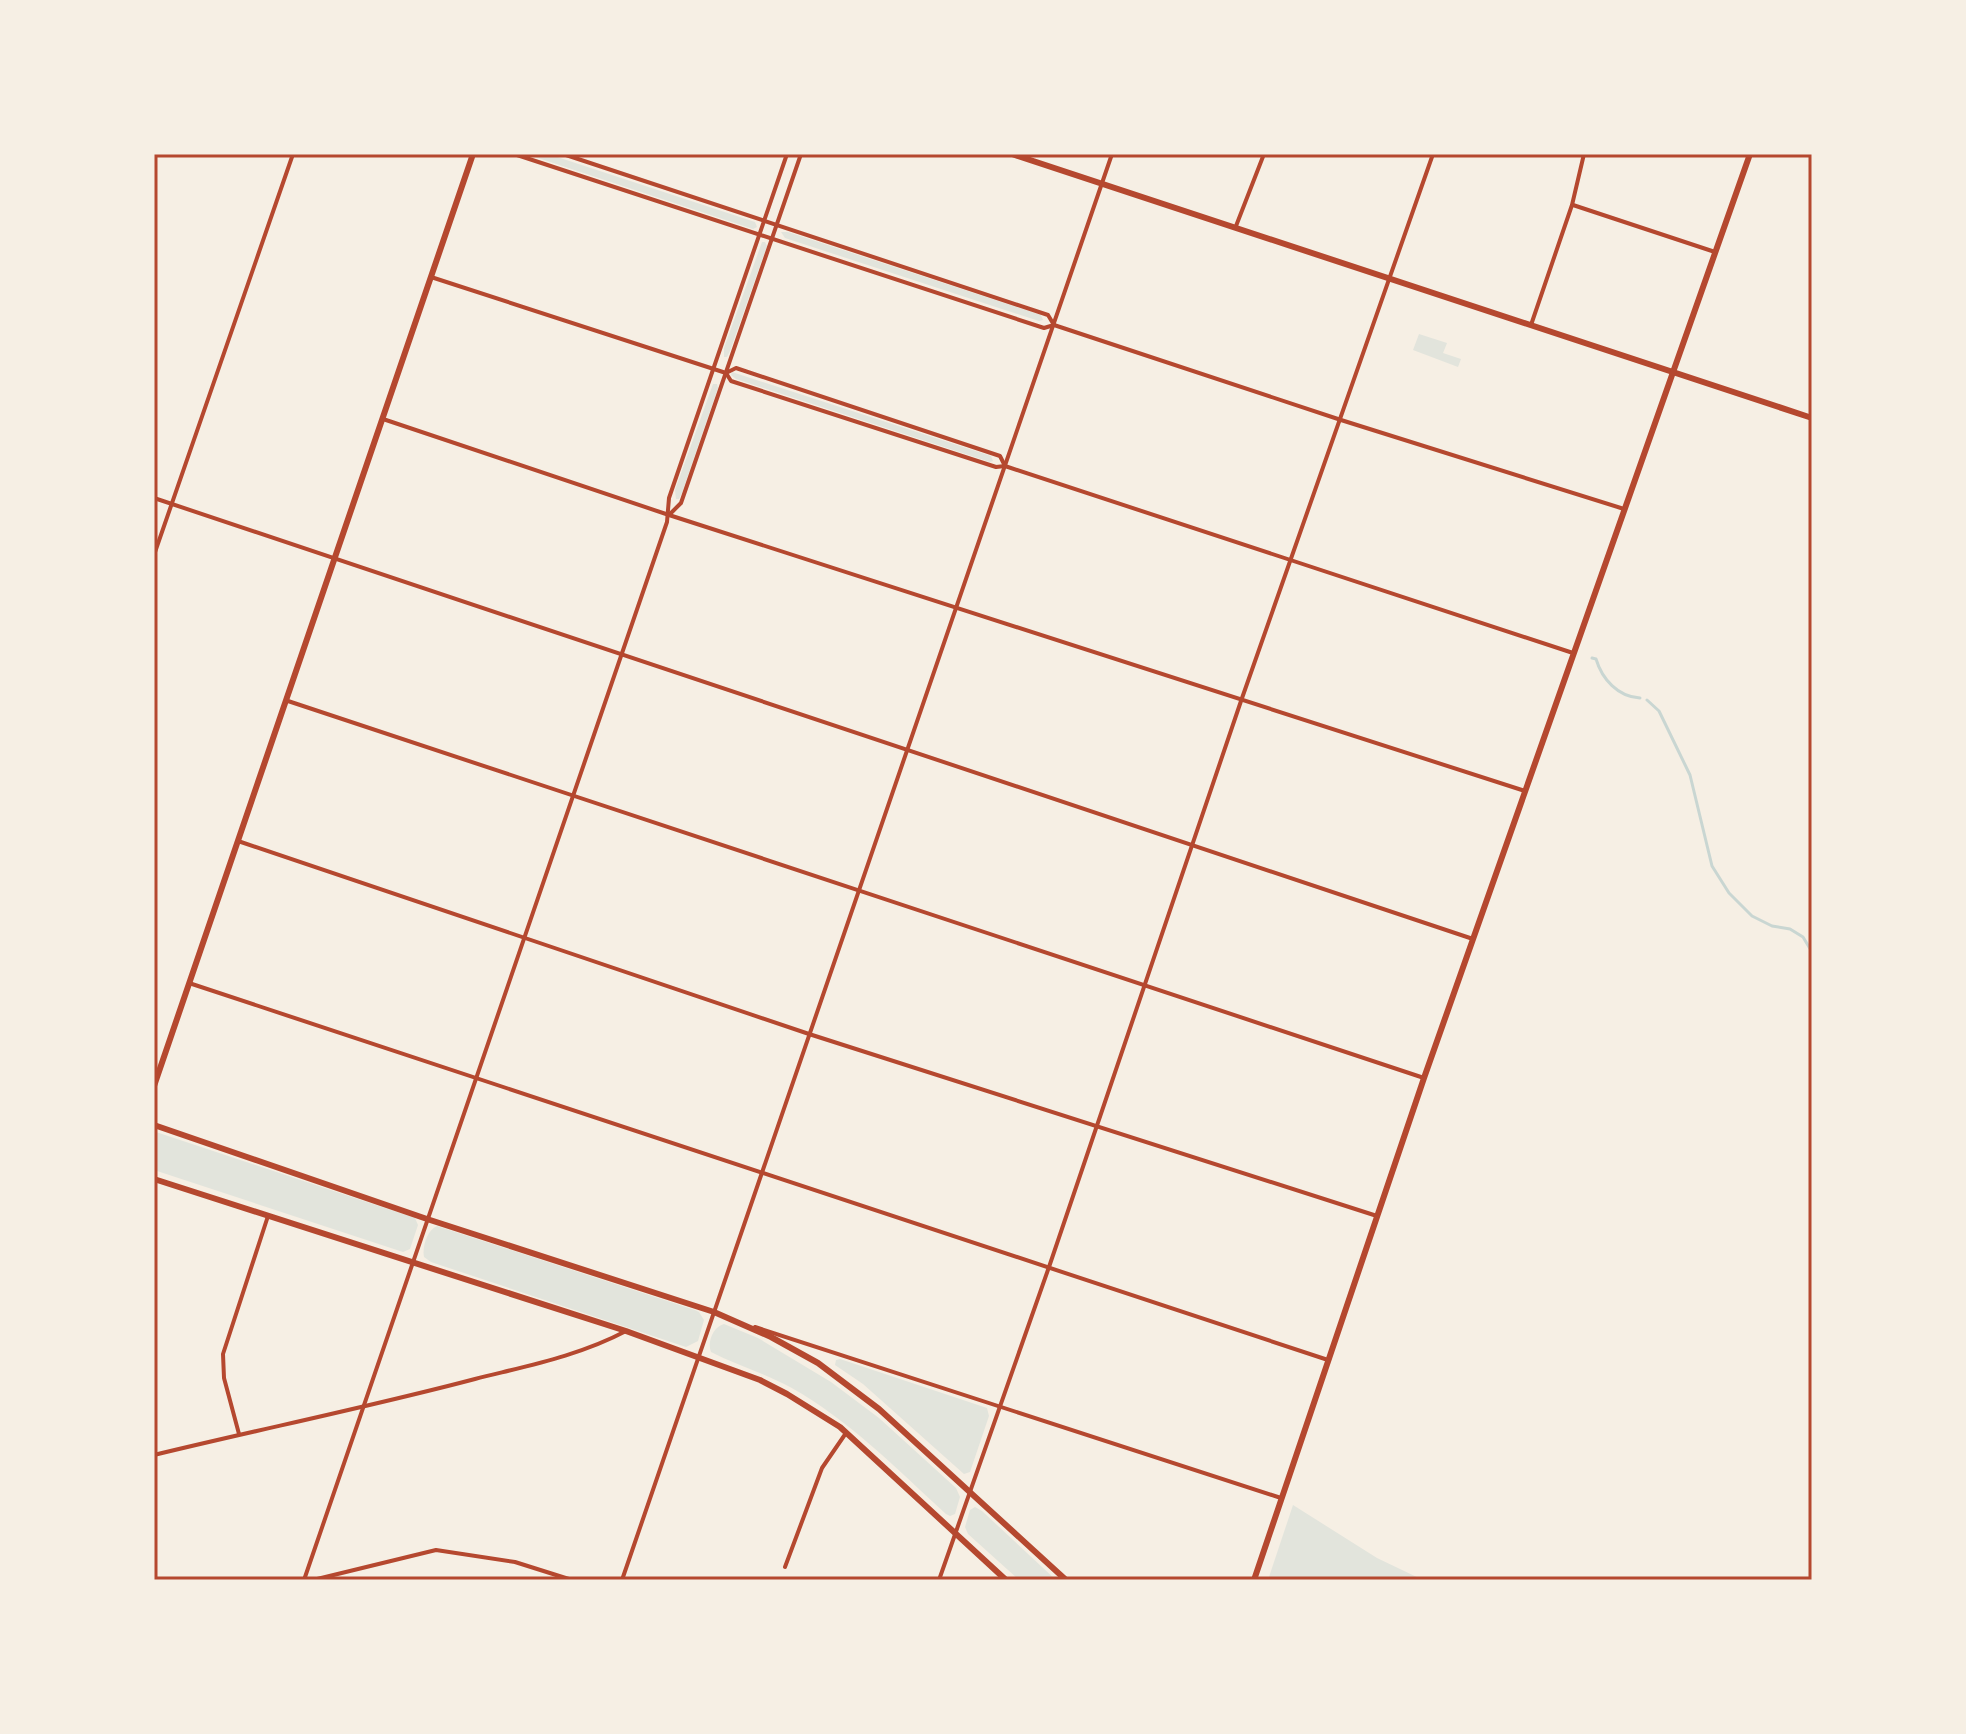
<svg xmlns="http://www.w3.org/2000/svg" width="1966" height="1734" viewBox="0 0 1966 1734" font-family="'Sofia Sans Condensed',sans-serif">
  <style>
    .green { fill: #e2e4dc }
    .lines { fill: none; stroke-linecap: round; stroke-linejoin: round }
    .stream { stroke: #c9d6d2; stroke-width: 3 }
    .minor { stroke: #b5482f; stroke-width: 4 }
    .secondary { stroke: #b5482f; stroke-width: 6 }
    .neatline { fill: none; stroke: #b5482f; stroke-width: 3 }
  </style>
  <rect width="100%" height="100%" fill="#f6efe4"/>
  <g class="green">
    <path d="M 526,154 L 548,154 L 755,222 L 757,227 L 753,229 Z"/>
    <path d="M 781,232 L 788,232 L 1041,315 L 1043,320 L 1039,321 L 785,238 Z"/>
    <path d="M 762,242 L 765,242 L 767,246 L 730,351 L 727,357 L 724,357 L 724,348 Z"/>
    <path d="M 1419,334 L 1447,343 L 1443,353 L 1461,359 L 1458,367 L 1413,350 Z"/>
    <path d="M 732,372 L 991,456 L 993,461 L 990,462 L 736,379 L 731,375 Z"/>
    <path d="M 713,384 L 717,384 L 718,388 L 682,493 L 679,499 L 676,499 L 675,490 Z"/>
    <path d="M 156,1132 L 415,1218 L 418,1225 L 410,1249 L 403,1252 L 154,1170 Z"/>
    <path d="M 437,1226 L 695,1310 L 699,1312 L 704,1320 L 698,1341 L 686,1347 L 431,1262 L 424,1257 C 422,1247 427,1230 437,1226 Z"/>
    <path d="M 724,1324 L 758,1338 L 831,1382 L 879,1418 L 956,1488 L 960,1497 L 955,1514 L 950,1516 L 946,1514 C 897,1469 849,1420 790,1387 C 764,1373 736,1365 711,1352 C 707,1342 713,1327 724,1324 Z"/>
    <path d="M 840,1359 L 987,1408 L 989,1416 L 970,1472 L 964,1474 L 863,1384 L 835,1365 L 836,1360 Z"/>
    <path d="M 1293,1505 L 1377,1558 L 1423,1580 L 1268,1580 Z"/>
    <path d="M 975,1507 L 982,1511 L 1056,1580 L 1019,1580 L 968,1534 L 965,1527 L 970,1510 Z"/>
  </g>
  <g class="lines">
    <g class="stream">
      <path d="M 1592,658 L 1596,659 C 1602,679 1618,697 1640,698"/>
      <path d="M 1647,700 L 1659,711 L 1690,775 L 1712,866 L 1729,893 L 1752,916 L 1772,926 L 1790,929 L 1803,937 L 1812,952"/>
    </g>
    <g class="minor">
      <path d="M 514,154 L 1044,328 L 1054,325"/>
      <path d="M 563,154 L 1048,315 L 1054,325"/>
      <path d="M 1573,205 L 1715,252"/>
      <path d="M 1236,226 L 1264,154"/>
      <path d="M 431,277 L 726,373 L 731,381 L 996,467 L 1005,466 L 1573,653"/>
      <path d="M 1054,325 L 1341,420 L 1624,509"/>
      <path d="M 1531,325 L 1572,205 L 1584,154"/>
      <path d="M 726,373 L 736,368 L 1000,456 L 1005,466"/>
      <path d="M 383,419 L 669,515 L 1525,791"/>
      <path d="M 154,498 L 1473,939"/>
      <path d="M 671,513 L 681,503 L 801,154"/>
      <path d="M 154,555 L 293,154"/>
      <path d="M 288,701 L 1424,1078"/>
      <path d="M 238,841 L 809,1034 L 1377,1216"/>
      <path d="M 189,983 L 1328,1360"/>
      <path d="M 755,1327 L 1281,1498"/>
      <path d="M 239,1434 L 224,1378 L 223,1354 L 268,1216"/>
      <path d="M 154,1455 C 261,1429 369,1407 475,1379 C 526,1366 579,1356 626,1331"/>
      <path d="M 785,1567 L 822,1468 L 846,1433"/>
      <path d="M 304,1580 L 667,522 L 669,498 L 787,154"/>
      <path d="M 313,1580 L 436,1550 L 515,1562 L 572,1580"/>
      <path d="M 622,1580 L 1112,154"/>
      <path d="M 939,1580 L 1049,1267 L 1241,701 L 1433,154"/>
    </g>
    <g class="secondary">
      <path d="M 1012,154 L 1812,418"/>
      <path d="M 154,1086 L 473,154"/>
      <path d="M 154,1125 L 427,1219 L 714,1312 L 771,1337 L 818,1363 L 879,1409 L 1066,1580"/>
      <path d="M 154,1179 L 626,1331 L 760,1380 L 787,1394 L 840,1427 L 1006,1580"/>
      <path d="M 1254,1580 L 1424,1078 L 1750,154"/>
    </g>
  </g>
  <rect width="1966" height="1734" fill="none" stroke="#f6efe4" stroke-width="312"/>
  <rect x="156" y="156" width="1654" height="1422" class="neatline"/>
</svg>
